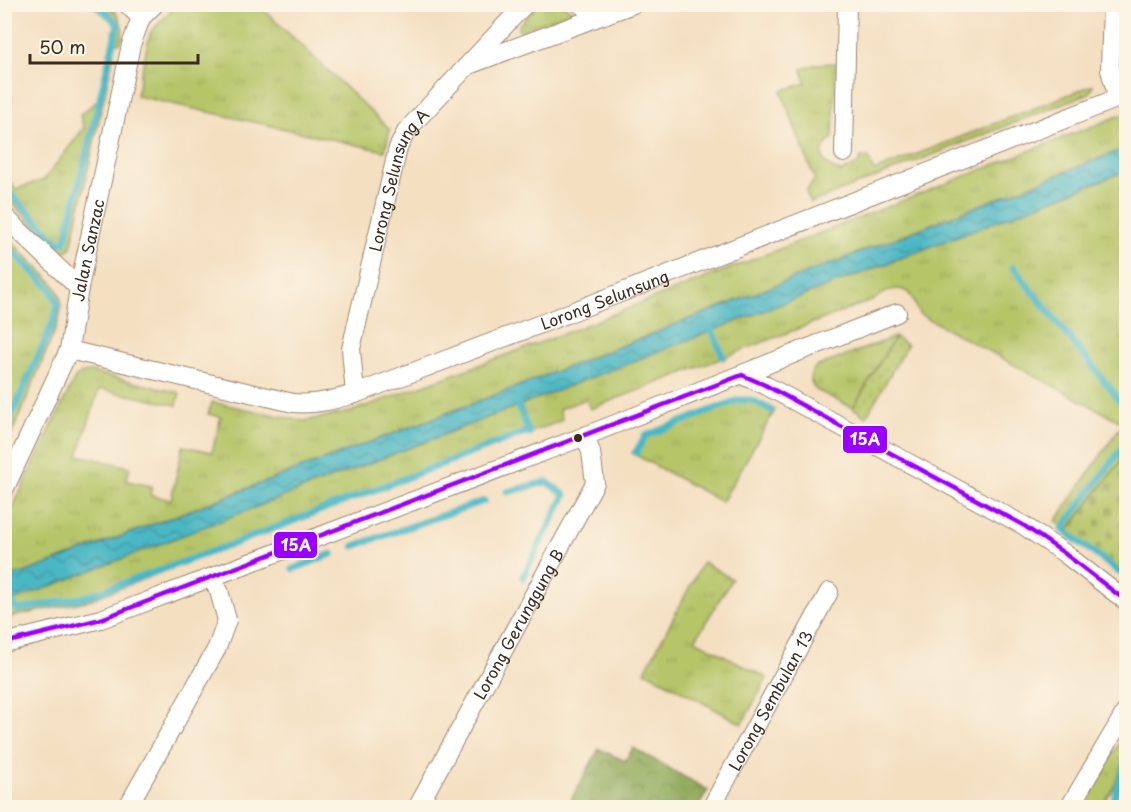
<svg xmlns="http://www.w3.org/2000/svg" width="1131" height="812" viewBox="0 0 1131 812" font-family="'Playpen Sans',sans-serif">
  <style>
    .grass { fill: url(#grass-tufts); stroke: #787843; stroke-width: 1.5 }
    .forest { fill: url(#forest-crowns); stroke: #666a3d; stroke-width: 1.5 }
    .cemetery { fill: url(#cemetery-stones); stroke: #787843; stroke-width: 1.5 }
    .garden { fill: url(#garden-dots); stroke: #787843; stroke-width: 1.5 }
    .water { fill: url(#water-waves); stroke: #427071; stroke-width: 1.5 }
    .lines { fill: none; stroke-linecap: round; stroke-linejoin: round }
    .stream { stroke: #4ab7c4; stroke-width: 7 }
    .street-casing { stroke: #988470; stroke-width: 20 }
    .street { stroke: #fff; stroke-width: 18 }
    .bus-1-casing { stroke: #fcf5e5; stroke-width: 9 }
    .bus-1 { stroke: #90f; stroke-width: 4.5 }
    .bus-dot { fill: #3b2a1e; stroke: #fcf5e5; stroke-width: 2 }
    .labels { text-anchor: middle; dominant-baseline: central; stroke-width: 4.5; stroke-linejoin: round; paint-order: stroke }
    .street-label { font-size: 16px; fill: #3b2a1e; stroke: #fcf5e5 }
    .line-badge { stroke: #fcf5e5; stroke-width: 2 }
    .badge-label { font-size: 16px; text-anchor: middle; font-weight: bold; fill: #fff }
  </style>
  <defs>
    <pattern id="grass-tufts" width="24" height="20" patternUnits="userSpaceOnUse" patternTransform="scale(1.5)"><rect width="24" height="20" fill="#b5c568"/><path d="M3 7l-1-3M5 7V3M7 7l1-3M15 17l-1-3M17 17v-4M19 17l1-3" fill="none" stroke="#9da95a"/></pattern>
    <pattern id="forest-crowns" width="20" height="18" patternUnits="userSpaceOnUse" patternTransform="scale(1.5)"><rect width="20" height="18" fill="#90aa5c"/><path d="M2 6a3 3 0 1 1 6 0M12 15a3 3 0 1 1 6 0" fill="none" stroke="#778b4b"/></pattern>
    <pattern id="cemetery-stones" width="16" height="16" patternUnits="userSpaceOnUse" patternTransform="scale(1.5)"><rect width="16" height="16" fill="#b5c568"/><path d="M2 7V4a2 2 0 0 1 4 0v3zM10 15v-3a2 2 0 0 1 4 0v3z" fill="#9da95a"/></pattern>
    <pattern id="garden-dots" width="8" height="8" patternUnits="userSpaceOnUse" patternTransform="scale(1.5)"><rect width="8" height="8" fill="#b5c568"/><path d="M2 2h.1M6 6h.1" fill="none" stroke="#9da95a" stroke-width="1.8" stroke-linecap="round"/></pattern>
    <pattern id="water-waves" width="16" height="10" patternUnits="userSpaceOnUse" patternTransform="scale(1.5)"><rect width="16" height="10" fill="#4ab7c4"/><path d="M0 5q4-4 8 0t8 0" fill="none" stroke="#3f959f"/></pattern>
  </defs>
  <rect width="100%" height="100%" fill="#fcf5e5"/>
  <filter id="ink" filterUnits="userSpaceOnUse"><feTurbulence type="fractalNoise" baseFrequency=".0167" numOctaves="2"/><feDisplacementMap in="SourceGraphic" scale="12" xChannelSelector="R" yChannelSelector="G"/><feConvolveMatrix kernelMatrix="1 2 1 2 8 2 1 2 1" color-interpolation-filters="sRGB"/></filter>
  <filter id="wash" filterUnits="userSpaceOnUse"><feTurbulence type="fractalNoise" baseFrequency=".008" numOctaves="4" result="noise"/><feDisplacementMap in="SourceGraphic" scale="24" xChannelSelector="R" yChannelSelector="G"/><feGaussianBlur stdDeviation="1.35" result="paint"/><feColorMatrix in="noise" values="0 0 0 0 0 0 0 0 0 0 0 0 0 0 0 0 0 1.4 0 .05"/><feComposite in="paint" operator="in"/></filter>
  <g filter="url(#wash)">
    <rect width="100%" height="100%" fill="#f4dfc1"/>
    <g class="grass">
      <path d="M 538,4 L 563,5 L 573,11 L 521,31 L 518,29 L 519,25 Z"/>
      <path d="M 92,5 L 109,5 C 121,17 125,26 121,43 L 116,43 L 71,247 L 67,251 L 60,250 L 51,244 L 5,196 L 5,178 L 16,189 L 44,180 L 84,128 L 80,115 L 98,100 L 116,25 Z"/>
      <path d="M 176,5 L 259,5 L 390,130 L 385,151 L 136,96 L 150,33 Z"/>
      <path d="M 836,63 L 833,138 C 815,152 822,166 841,172 L 857,165 L 861,158 L 868,157 L 874,171 L 1093,85 L 1090,93 L 810,203 L 806,191 L 815,180 L 781,91 L 806,83 L 802,69 L 817,64 Z"/>
      <path d="M 1126,113 L 1126,148 L 511,389 L 24,573 L 5,577 L 4,526 L 75,378 L 82,373 L 91,372 L 180,393 L 177,405 L 99,389 L 78,455 L 130,467 L 126,481 L 152,486 L 150,495 L 171,500 L 183,446 L 212,452 L 221,417 L 208,414 L 212,402 L 304,421 L 350,412 L 550,339 Z"/>
      <path d="M 1126,171 L 1126,455 L 1068,530 L 1056,521 L 1123,423 L 919,314 C 916,309 915,301 911,296 C 901,283 885,291 875,299 L 590,409 L 586,399 L 559,409 L 562,419 L 561,421 L 86,601 L 5,618 L 4,604 Z"/>
      <path d="M 5,235 L 53,283 C 64,297 62,309 57,326 L 5,450 Z"/>
      <path d="M 895,337 L 853,408 L 816,390 C 809,382 809,374 816,367 Z"/>
      <path d="M 739,398 L 754,400 L 775,410 L 722,502 L 632,453 L 644,435 Z"/>
      <path d="M 703,562 L 732,579 L 695,640 L 767,678 L 742,724 L 645,671 Z"/>
      <path d="M 1126,732 L 1126,756 L 1113,789 L 1101,807 L 1081,807 Z"/>
    </g>
    <path class="forest" d="M 633,748 L 708,790 L 698,807 L 567,807 L 599,749 L 625,761 Z"/>
    <path class="cemetery" d="M 1126,455 L 1126,574 L 1068,530 Z"/>
    <path class="garden" d="M 895,337 L 907,345 L 866,417 L 853,408 Z"/>
    <path class="water" d="M 1126,148 L 1126,171 L 5,604 L 5,577 L 24,573 L 511,389 Z"/>
    <g class="lines">
      <g class="stream">
        <path d="M 1126,22 L 1125,57 L 1126,59"/>
        <path d="M 4,187 L 56,240 L 60,243 L 65,242 L 118,24 L 97,4"/>
        <path d="M 4,243 L 51,289 L 58,305 L 53,323 L 4,432"/>
        <path d="M 1013,267 L 1126,408"/>
        <path d="M 709,323 L 723,357"/>
        <path d="M 516,399 L 529,433"/>
        <path d="M 636,453 L 645,436 L 738,400 L 752,400 L 771,410"/>
        <path d="M 507,492 L 547,482 L 565,495 L 523,577"/>
        <path d="M 354,546 L 484,501"/>
        <path d="M 293,569 L 332,554"/>
        <path d="M 1119,572 L 1062,529 L 1126,443"/>
        <path d="M 6,595 L 18,610 L 85,597 L 230,545 L 528,431"/>
        <path d="M 1111,808 L 1126,763"/>
      </g>
    </g>
  </g>
  <g filter="url(#ink)">
    <g class="lines">
      <g class="street-casing">
        <g id="street">
          <path d="M 127,4 L 141,18"/>
          <path d="M 580,4 L 604,15"/>
          <path d="M 1112,4 L 1110,70 L 1118,98"/>
          <path d="M 471,64 L 633,4"/>
          <path d="M 844,153 L 847,4"/>
          <path d="M 4,216 L 79,288"/>
          <path id="s1" d="M 69,350 L 293,403 C 316,405 333,400 355,394 L 546,322 L 1126,95"/>
          <path d="M 742,375 L 765,385 L 1023,525 L 1064,553 L 1126,601"/>
          <path id="s2" d="M 355,394 L 351,349 L 398,148 L 407,130 L 525,4"/>
          <path id="s3" d="M 4,490 L 69,350 L 79,288 L 131,45 L 141,18 L 155,4"/>
          <path d="M 4,643 L 101,619 L 585,436 L 897,313"/>
          <path d="M 127,808 L 217,648 L 227,620 L 219,591 L 211,578"/>
          <path id="s4" d="M 417,808 L 595,483 L 591,452 L 585,436"/>
          <path id="s5" d="M 711,808 L 829,592"/>
          <path d="M 1069,808 L 1126,711"/>
        </g>
      </g>
      <use href="#street" class="street"/>
      <g class="bus-1-casing">
        <path id="bus-1" d="M 4,643 L 101,619 L 742,375 L 765,385 L 1023,525 L 1064,553 L 1126,601"/>
      </g>
      <use href="#bus-1" class="bus-1"/>
    </g>
  </g>
  <circle class="bus-dot" cx="578" cy="438" r="5"/>
  <g class="labels">
    <g class="street-label">
      <text stroke="none"><textPath href="#s2" startOffset="222">Lorong Selunsung A</textPath></text>
      <text stroke="none"><textPath href="#s3" startOffset="256">Jalan Sanzac</textPath></text>
      <text stroke="none"><textPath href="#s1" startOffset="560">Lorong Selunsung</textPath></text>
      <text stroke="none"><textPath href="#s4" startOffset="210">Lorong Gerunggung B</textPath></text>
      <text stroke="none"><textPath href="#s5" startOffset="123">Lorong Sembulan 13</textPath></text>
    </g>
  </g>
  <g class="line-badge">
    <rect x="842" y="425" width="46" height="29" rx="6" fill="#90f"/>
    <rect x="273" y="531" width="45" height="28" rx="6" fill="#90f"/>
  </g>
  <g class="badge-label">
    <text x="865" y="445">15A</text>
    <text x="296" y="551">15A</text>
  </g>
  <rect width="1131" height="812" fill="none" stroke="#fcf5e5" stroke-width="24"/>
  <path d="M30 54v9h168v-9" fill="none" stroke="#3b2a1e" stroke-width="3"/>
  <text x="39" y="54" font-size="18" fill="#3b2a1e" stroke="#fcf5e5" stroke-width="4.5" paint-order="stroke">50 m</text>
</svg>
